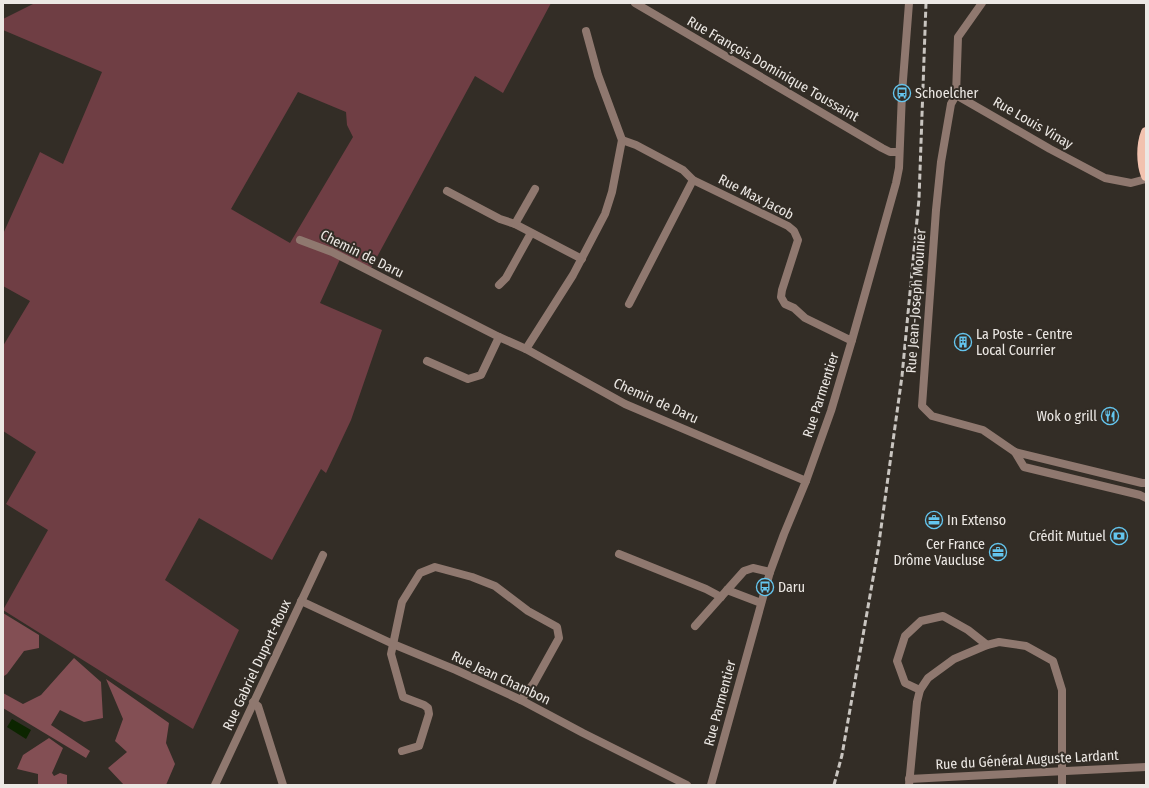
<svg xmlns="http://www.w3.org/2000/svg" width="1149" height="788" viewBox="0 0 1149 788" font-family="'Fira Sans Condensed',sans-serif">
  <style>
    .green { fill: #6f3e44; fill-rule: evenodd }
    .forest { fill: #834f54 }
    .water { fill: #0c2500 }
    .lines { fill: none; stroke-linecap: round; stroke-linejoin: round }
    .street { stroke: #8f786f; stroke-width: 8 }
    .primary { stroke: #f2c2af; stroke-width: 10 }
    .rail { stroke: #c9c5c0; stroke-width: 3; stroke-dasharray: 6 3; stroke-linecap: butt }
    .labels { text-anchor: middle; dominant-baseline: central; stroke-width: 4; stroke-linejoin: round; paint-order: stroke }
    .street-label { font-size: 14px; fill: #ece8e4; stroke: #332d26 }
    .poi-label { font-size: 14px; fill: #ece8e4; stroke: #332d26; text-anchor: start }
  </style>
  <rect width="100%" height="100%" fill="#332d26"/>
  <path class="green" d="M 35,3 L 551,3 L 503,93 L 475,76 L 371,268 L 342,255 L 320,303 L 382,330 L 351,420 L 326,473 L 321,469 L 272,560 L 199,518 L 165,580 L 239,630 L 193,729 L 3,610 L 48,530 L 6,504 L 36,452 L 3,431 L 3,346 L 30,301 L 3,286 L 3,234 L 40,152 L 63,164 L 102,72 L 3,30 L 3,19 ZM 298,92 L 346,112 L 347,125 L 353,137 L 290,243 L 231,209 Z"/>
  <g class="forest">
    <path d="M 3,613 L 39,635 L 39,648 L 24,651 L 7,674 L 4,676 Z"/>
    <path d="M 74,658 L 101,682 L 103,718 L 84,722 L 60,710 L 51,725 L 90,751 L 86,758 L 3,708 L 3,693 L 23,704 L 41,695 Z"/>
    <path d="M 106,679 L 169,723 L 166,743 L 175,764 L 166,785 L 124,785 L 108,768 L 127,752 L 115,741 L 123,719 Z"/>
    <path d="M 49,738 L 63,748 L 52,773 L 54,776 L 60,773 L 67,775 L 67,785 L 38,785 L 38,774 L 17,769 L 23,755 Z"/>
  </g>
  <path class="water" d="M 12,719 L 31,730 L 26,739 L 7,727 Z"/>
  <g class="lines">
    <g class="street">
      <path d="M 635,3 L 882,148 L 890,152 L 899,152"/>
      <path d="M 982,3 L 958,37 L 956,95 L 1050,149 L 1105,178 L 1131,183 L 1146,179"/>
      <path d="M 956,95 L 951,104 L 941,162 L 936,210 L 922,406 L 932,416 L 983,430 L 1015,452 L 1142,483 L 1146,483"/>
      <path d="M 622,140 L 636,145 L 683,170 L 693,180 L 788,226 L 794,231 L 798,240 L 782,290 L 781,297 L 785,304 L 794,308 L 805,318 L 848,339 L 852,340"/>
      <path d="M 447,191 L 500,219 L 515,224 L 582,259"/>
      <path d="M 515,224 L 535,189"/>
      <path d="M 300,240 L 332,252 L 499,337 L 526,349 L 625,404 L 806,481"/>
      <path d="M 499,285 L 506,278 L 531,233"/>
      <path d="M 629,304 L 693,180"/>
      <path d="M 526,349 L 573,275 L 605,214 L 612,192 L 622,140 L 598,75 L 586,31"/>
      <path d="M 427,361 L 468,379 L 481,375 L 499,337"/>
      <path d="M 1015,452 L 1024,467 L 1140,495 L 1146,498"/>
      <path d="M 619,554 L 706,589 L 721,597"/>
      <path d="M 727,590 L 761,603"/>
      <path d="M 301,601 L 393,644 L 456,670 L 521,700 L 583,733 L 687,785"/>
      <path d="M 695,626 L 744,571 L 753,568 L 770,572"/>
      <path d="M 920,690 L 905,683 L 897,661 L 905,636 L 921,621 L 943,616 L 968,630 L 987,645"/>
      <path d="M 253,702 L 258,706 L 283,785"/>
      <path d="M 402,751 L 419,746 L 429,714 L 428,708 L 424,705 L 403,697 L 391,654 L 402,602 L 420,573 L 435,567 L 472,577 L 495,586 L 528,611 L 557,627 L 559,638 L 534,683 L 521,700"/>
      <path d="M 909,779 L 1146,767"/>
      <path d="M 215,785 L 323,555"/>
      <path d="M 711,785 L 770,572 L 784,534 L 806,481 L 831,411 L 852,340 L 896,183 L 899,168 L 902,93 L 909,3"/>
      <path d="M 909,785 L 917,702 L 920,690 L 928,678 L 954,659 L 987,645 L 999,642 L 1026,646 L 1053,661 L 1062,690 L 1062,785"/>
    </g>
    <path class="primary" d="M 1146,132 C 1141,145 1141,163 1146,176"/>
    <path class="rail" d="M 834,785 L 842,755 L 878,550 L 902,376 L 919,199 L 926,3"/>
  </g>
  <defs>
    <g id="bus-ring" transform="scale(0.9)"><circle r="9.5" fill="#332d26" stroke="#64c5ee" stroke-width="1.5"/><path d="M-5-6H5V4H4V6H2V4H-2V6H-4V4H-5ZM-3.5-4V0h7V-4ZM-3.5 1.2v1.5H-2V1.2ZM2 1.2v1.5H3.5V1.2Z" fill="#64c5ee"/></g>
    <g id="building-ring" transform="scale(0.9)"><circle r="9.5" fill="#332d26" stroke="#64c5ee" stroke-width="1.5"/><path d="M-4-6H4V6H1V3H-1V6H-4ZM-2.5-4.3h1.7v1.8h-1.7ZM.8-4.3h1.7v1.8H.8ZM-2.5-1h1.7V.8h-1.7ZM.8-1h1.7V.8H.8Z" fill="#64c5ee"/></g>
    <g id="restaurant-ring" transform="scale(0.9)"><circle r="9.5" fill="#332d26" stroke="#64c5ee" stroke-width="1.5"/><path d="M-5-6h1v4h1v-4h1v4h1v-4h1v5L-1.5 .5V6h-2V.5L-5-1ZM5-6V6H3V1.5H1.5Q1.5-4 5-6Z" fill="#64c5ee"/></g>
    <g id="office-ring" transform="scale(0.9)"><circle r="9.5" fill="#332d26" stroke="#64c5ee" stroke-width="1.5"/><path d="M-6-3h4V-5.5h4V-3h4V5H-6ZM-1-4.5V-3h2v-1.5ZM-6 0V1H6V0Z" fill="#64c5ee"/></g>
    <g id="bank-ring" transform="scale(0.9)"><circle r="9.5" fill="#332d26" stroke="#64c5ee" stroke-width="1.5"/><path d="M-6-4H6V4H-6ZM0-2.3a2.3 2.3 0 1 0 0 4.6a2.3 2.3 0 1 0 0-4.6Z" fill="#64c5ee"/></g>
  </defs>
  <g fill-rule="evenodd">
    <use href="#bus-ring" x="902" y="93"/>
    <use href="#building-ring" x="963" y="342"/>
    <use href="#restaurant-ring" x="1110" y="416"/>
    <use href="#office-ring" x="934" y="520"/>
    <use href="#bank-ring" x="1119" y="536"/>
    <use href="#office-ring" x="998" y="552"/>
    <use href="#bus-ring" x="765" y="587"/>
  </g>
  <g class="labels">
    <g class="street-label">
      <text transform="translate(773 69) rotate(30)">Rue François Dominique Toussaint</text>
      <text transform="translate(1033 123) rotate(30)">Rue Louis Vinay</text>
      <text transform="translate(756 197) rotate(27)">Rue Max Jacob</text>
      <text transform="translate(362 254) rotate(26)">Chemin de Daru</text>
      <text transform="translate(916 301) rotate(-86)">Rue Jean-Joseph Mounier</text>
      <text transform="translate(821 395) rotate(-72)">Rue Parmentier</text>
      <text transform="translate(656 401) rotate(24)">Chemin de Daru</text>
      <text transform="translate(257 665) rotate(-65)">Rue Gabriel Duport-Roux</text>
      <text transform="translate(501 678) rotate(25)">Rue Jean Chambon</text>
      <text transform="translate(720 703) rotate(-75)">Rue Parmentier</text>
      <text transform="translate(1027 760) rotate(-3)">Rue du Général Auguste Lardant</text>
    </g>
    <g class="poi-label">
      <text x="915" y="93">Schoelcher</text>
      <text x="976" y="334">La Poste - Centre<tspan x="976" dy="16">Local Courrier</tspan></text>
      <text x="1097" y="416" text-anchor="end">Wok o grill</text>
      <text x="947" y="520">In Extenso</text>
      <text x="1106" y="536" text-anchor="end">Crédit Mutuel</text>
      <text x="985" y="544" text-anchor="end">Cer France<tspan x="985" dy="16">Drôme Vaucluse</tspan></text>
      <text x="778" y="587">Daru</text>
    </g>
  </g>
  <rect width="1149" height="788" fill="none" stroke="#ece8e4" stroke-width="8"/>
</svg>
